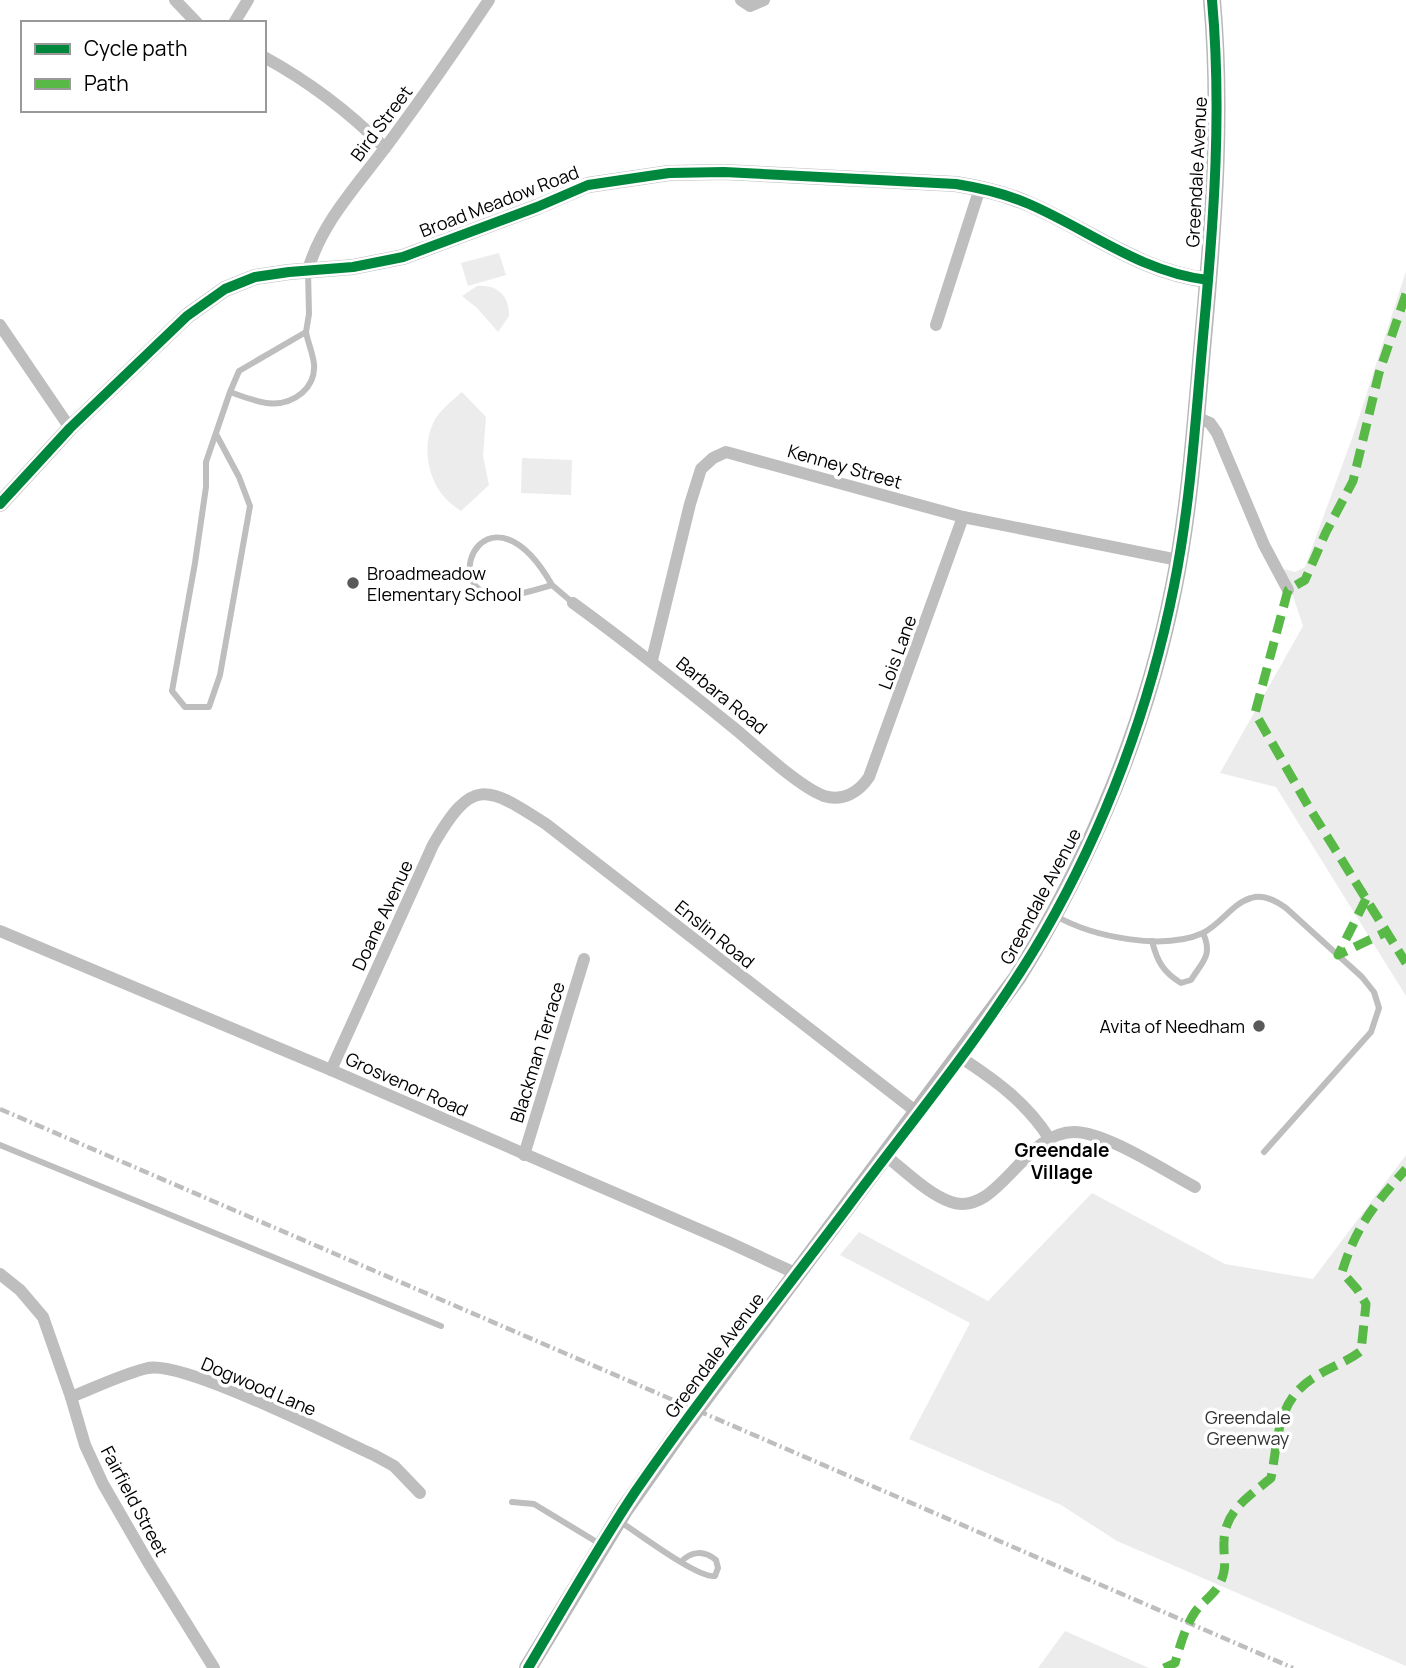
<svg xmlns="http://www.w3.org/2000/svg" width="1406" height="1668" viewBox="0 0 1406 1668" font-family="Manrope,sans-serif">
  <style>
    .green { fill: #ececec }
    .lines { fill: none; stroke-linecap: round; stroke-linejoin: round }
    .service { stroke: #bebebe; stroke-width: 6 }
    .minor { stroke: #bebebe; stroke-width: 12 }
    .tertiary { stroke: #bebebe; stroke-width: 16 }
    .secondary { stroke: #b8b8b8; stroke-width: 18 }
    .rail { stroke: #bebebe; stroke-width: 4.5; stroke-dasharray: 10 3.5 2 3.5; stroke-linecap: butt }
    .secondary-bridge { stroke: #b8b8b8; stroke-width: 18 }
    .quiet { stroke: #58b947; stroke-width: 9; stroke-dasharray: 18 9; stroke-linecap: butt }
    .cycleway-casing { stroke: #fff; stroke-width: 15 }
    .cycleway { stroke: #00873e; stroke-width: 10 }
    .poi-dot { fill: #595959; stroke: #fff; stroke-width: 2.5 }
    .labels { text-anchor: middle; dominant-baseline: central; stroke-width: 7; stroke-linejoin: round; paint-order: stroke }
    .street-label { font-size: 18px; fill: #000; stroke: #fff }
    .poi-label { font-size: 18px; fill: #000; stroke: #fff; text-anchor: start }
    .park-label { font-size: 18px; fill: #333; stroke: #fff }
    .neighbourhood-label { font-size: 19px; font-weight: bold; fill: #000; stroke: #fff }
  </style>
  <rect width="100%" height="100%" fill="#fff"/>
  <g class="green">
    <path d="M 499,253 L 506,275 L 468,286 L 461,263 Z"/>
    <path d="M 1406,271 L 1406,996 L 1276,787 L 1220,773 L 1303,626 L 1284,569 L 1295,572 L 1305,567 L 1354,433 Z"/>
    <path d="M 477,286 C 497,284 510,296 509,316 L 498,332 L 477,308 L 462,296 Z"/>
    <path d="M 462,392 L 486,417 L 483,456 L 489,485 L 461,511 C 454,506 446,500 441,493 C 425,471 422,437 438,415 C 445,406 454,399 462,392 Z"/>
    <path d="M 522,458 L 572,460 L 571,495 L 521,493 Z"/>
    <path d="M 1406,1155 L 1406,1666 L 1117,1541 L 1061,1505 L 909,1439 L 970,1323 L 840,1255 L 859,1232 L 988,1301 L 1092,1193 L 1225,1264 L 1313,1279 Z"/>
    <path d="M 1065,1631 L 1149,1668 L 1038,1668 Z"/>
  </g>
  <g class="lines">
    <g class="service">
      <path d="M 306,332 L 309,314 L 308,272"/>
      <path d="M 216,434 L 239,477 L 250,506 L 220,675 L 209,707 L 185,707 L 172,691 L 195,563 L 206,487 L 206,462 L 230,392 L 239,371 L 306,332 C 308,343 313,354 314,364 C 315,376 310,386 302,393 C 279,412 255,401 230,392"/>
      <path d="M 552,585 C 490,477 437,585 494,596 C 508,599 538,589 552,585 L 573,603"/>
      <path d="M 1056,916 C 1093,937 1163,951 1203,933 C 1221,924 1233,903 1251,898 C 1264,894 1276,901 1286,908 L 1362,977 L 1374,992 L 1379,1008 L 1371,1032 L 1264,1152"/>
      <path d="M 1152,941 C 1157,961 1163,972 1181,983 L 1191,980 C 1203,961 1213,955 1203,933"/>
      <path d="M 0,1145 L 441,1326"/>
      <path d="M 512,1502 L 534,1504 L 600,1544"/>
      <path d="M 619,1521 C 637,1532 698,1579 715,1576 L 718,1568 L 716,1560 C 704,1550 691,1551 681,1562"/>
    </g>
    <g class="minor">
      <path d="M 175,0 L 197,23"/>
      <path d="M 741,0 L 750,6 L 764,0"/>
      <path d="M 234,23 L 248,0"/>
      <path d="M 264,57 C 310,82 348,111 385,148"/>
      <path d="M 308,270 C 322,221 361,181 391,140 C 425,94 457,48 489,0"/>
      <path d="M 0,325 L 70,428"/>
      <path d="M 936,325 L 980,188"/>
      <path d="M 1196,417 L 1210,423 L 1217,433 L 1264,545 L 1288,590"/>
      <path d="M 573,603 C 628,643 681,685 734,728 C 756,746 799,787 824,796 C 843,802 859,792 869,777 L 963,517"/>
      <path d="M 652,660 L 690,504 L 701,469 L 713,458 L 726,452 L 963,517 L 1178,560"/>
      <path d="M 0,931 L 331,1070 L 728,1242 L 797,1274"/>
      <path d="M 960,1057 C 995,1080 1026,1102 1049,1138"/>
      <path d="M 331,1070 L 433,845 C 472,777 486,785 546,824 L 918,1113"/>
      <path d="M 524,1155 L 584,959"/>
      <path d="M 886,1156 C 904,1170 929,1195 951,1202 C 998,1218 1023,1132 1074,1132 C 1106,1132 1165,1171 1195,1187"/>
      <path d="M 0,1274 L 20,1290 L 43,1317 L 71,1397 L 85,1445 L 103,1484 L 148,1562 L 214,1668"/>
      <path d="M 71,1397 C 94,1388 125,1373 148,1368 C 185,1361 332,1436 374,1455 L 394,1466 L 420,1493"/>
    </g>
    <path class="tertiary" d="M 0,504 L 70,428 L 187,316 L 225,289 L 255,277 L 289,272 L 353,267 L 403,257 L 537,207 L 588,185 L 669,173 L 724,172 L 956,184 C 981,188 1006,194 1029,204 C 1091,231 1140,272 1208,280"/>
    <g class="secondary">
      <path d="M 723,1373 L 1017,978 C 1091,859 1147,724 1174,586 C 1191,501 1196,414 1204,328 C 1214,218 1222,110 1212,0"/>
      <path d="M 528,1668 L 624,1510 L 674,1439"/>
    </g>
    <path class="rail" d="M 0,1109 L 1293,1668"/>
    <path class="secondary-bridge" d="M 674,1439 L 723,1373"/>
    <g class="quiet">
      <path d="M 1406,294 L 1379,373 L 1353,481 L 1326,532 L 1305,580 L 1288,590 L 1255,713 L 1310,809 L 1406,963"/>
      <path d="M 1366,899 L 1338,955 L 1386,932"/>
      <path d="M 1164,1668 L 1175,1663 C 1180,1646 1185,1627 1195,1612 C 1202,1602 1214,1595 1220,1583 C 1228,1568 1223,1557 1224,1541 C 1225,1510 1250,1496 1271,1478 C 1279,1436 1276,1399 1318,1375 C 1333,1366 1348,1361 1361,1351 L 1366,1304 L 1357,1289 L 1342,1272 C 1356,1226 1375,1204 1406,1169"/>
    </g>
    <g class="cycleway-casing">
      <g id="cycleway">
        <path d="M 0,504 L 70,428 L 187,316 L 225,289 L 255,277 L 289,272 L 353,267 L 403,257 L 537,207 L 588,185 L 669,173 L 724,172 L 956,184 C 981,188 1006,194 1029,204 C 1091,231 1140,272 1208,280"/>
        <path d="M 528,1668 C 563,1609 597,1549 635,1492 C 702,1395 776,1302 847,1208 C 914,1118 987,1031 1043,935 C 1105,828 1150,707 1174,586 C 1191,501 1196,413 1204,326 C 1214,217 1222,110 1212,0"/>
      </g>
    </g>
    <use href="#cycleway" class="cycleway"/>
  </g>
  <g class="poi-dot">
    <circle cx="353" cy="583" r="7"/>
    <circle cx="1259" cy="1026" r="7"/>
  </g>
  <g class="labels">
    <g class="street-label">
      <text transform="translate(381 123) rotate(-53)">Bird Street</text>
      <text transform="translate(1196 172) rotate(-87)">Greendale Avenue</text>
      <text transform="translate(499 201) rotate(-21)">Broad Meadow Road</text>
      <text transform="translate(845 466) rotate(16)">Kenney Street</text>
      <text transform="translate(897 652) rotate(-70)">Lois Lane</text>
      <text transform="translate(722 695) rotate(39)">Barbara Road</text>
      <text transform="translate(1040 896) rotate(-62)">Greendale Avenue</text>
      <text transform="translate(382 915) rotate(-65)">Doane Avenue</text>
      <text transform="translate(715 934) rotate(39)">Enslin Road</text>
      <text transform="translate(537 1052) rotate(-73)">Blackman Terrace</text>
      <text transform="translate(407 1084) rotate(24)">Grosvenor Road</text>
      <text transform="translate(714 1355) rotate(-53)">Greendale Avenue</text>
      <text transform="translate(259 1386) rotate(23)">Dogwood Lane</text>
      <text transform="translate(135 1501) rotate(62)">Fairfield Street</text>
    </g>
    <g class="poi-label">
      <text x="367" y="573">Broadmeadow<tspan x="367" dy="21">Elementary School</tspan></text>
      <text x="1245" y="1026" text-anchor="end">Avita of Needham</text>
    </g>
    <g class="park-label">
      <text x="1248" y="1417">Greendale<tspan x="1248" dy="21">Greenway</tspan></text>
    </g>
    <g class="neighbourhood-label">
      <text x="1062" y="1150">Greendale<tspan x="1062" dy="22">Village</tspan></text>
    </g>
  </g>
  <rect x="21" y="21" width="245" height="91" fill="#ffffff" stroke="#999999" stroke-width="2"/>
  <rect x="35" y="44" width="35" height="10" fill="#00873e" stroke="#999999" stroke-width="2"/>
  <text x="84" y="56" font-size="21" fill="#000000">Cycle path</text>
  <rect x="35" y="79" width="35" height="10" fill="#58b947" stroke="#999999" stroke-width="2"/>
  <text x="84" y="91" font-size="21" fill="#000000">Path</text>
</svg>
